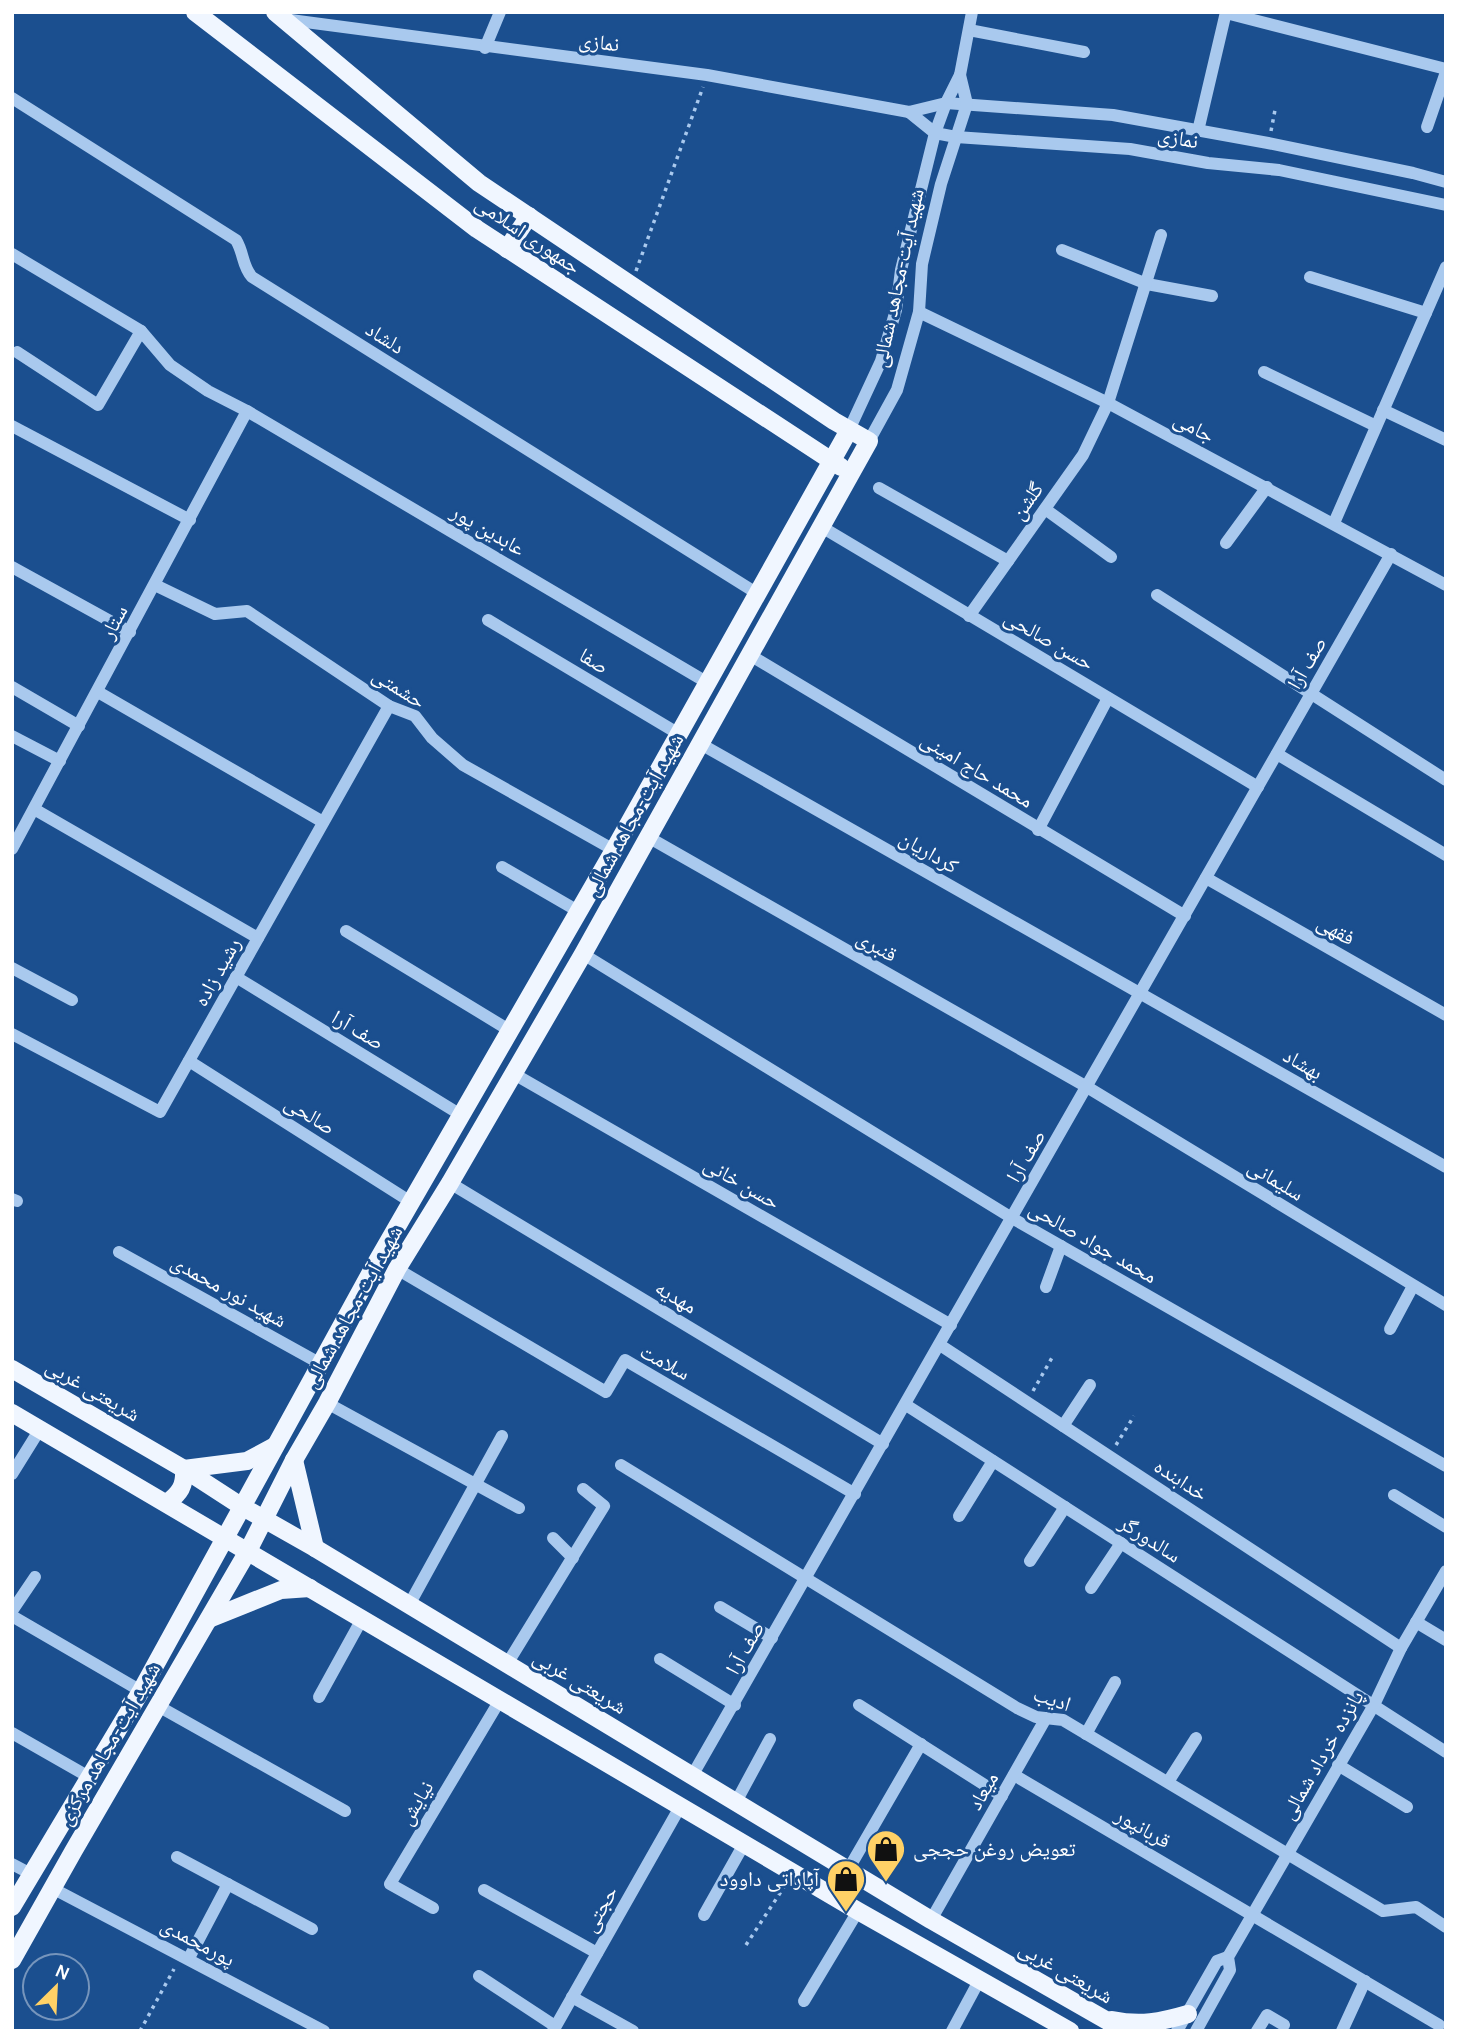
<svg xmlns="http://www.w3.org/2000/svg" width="1458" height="2043" viewBox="0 0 1458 2043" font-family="Karla,'Noto Naskh Arabic',sans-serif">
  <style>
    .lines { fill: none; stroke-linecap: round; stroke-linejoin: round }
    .path { stroke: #a9c9ee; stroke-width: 3.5; stroke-dasharray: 3.5 5; stroke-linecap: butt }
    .minor { stroke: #a9c9ee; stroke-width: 12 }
    .major { stroke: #f0f6ff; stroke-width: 18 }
    .labels { text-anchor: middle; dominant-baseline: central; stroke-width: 6; stroke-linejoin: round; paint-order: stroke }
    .street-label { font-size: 21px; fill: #fff; stroke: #1b4f8f }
    .poi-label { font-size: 21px; fill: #fff; stroke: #1b4f8f; text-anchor: start }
  </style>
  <rect width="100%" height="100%" fill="#1b4f8f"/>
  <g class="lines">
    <g class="path">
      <path d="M 1271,131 L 1275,110"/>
      <path d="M 636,271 L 703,87"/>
      <path d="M 1033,1391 L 1053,1356"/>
      <path d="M 1116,1445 L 1134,1416"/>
      <path d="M 746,1945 L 784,1887"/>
      <path d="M 140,2031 L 174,1969"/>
    </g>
    <g class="minor">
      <path d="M 1226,13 L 1446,69"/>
      <path d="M 283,19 L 707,75 L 909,112 L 946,103 L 1113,115 L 1268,143 L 1413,173 L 1446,182"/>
      <path d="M 969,30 L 1084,52"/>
      <path d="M 485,48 L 500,12"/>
      <path d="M 12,98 L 236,240 C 244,253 242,266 252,277 L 758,594"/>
      <path d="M 909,112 L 935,133 L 956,137 L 1130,149 L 1208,163 L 1279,170 L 1446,205"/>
      <path d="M 1427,127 L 1446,72"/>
      <path d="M 1198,131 L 1226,12"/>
      <path d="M 1062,250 L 1147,284 L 1212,296"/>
      <path d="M 12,254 L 141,331 L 170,365 L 208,391 L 247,411 L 708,683"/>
      <path d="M 1310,277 L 1426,313"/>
      <path d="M 919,312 L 1108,403 L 1446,585"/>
      <path d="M 17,352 L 98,405 L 141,331"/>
      <path d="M 1264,372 L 1376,426"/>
      <path d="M 1383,410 L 1446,440"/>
      <path d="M 12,426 L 190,520"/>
      <path d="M 849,430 L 881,361 L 896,310 L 901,270 L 935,133 L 946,103 L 960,75 L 972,12"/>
      <path d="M 869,441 L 897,390 L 919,312 L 922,264 L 941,184 L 967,104 L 960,75"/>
      <path d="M 879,488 L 1008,561"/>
      <path d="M 1045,509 L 1111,557"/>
      <path d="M 1334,523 L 1446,267"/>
      <path d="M 820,526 L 1258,787"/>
      <path d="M 1226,543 L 1267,487"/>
      <path d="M 12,567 L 130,632"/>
      <path d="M 155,585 L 215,614 L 247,611 L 389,706 L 415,716 L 432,738 L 463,765 L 614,850"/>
      <path d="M 1157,595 L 1446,780"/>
      <path d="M 969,616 L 1083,455 L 1108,403 L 1161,235"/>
      <path d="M 488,620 L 679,734"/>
      <path d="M 750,655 L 1185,916"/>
      <path d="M 12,687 L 79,726"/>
      <path d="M 98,692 L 323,822"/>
      <path d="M 12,736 L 60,761"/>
      <path d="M 699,743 L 1446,1167"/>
      <path d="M 1277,754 L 1446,855"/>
      <path d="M 34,809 L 258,938"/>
      <path d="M 1038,830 L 1108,698"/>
      <path d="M 648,837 L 1087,1087 L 1446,1305"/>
      <path d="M 12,849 L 247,411"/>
      <path d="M 502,867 L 578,911"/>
      <path d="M 1206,878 L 1446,1015"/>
      <path d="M 346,931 L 509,1030"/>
      <path d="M 583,954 L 1012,1218 L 1446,1466"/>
      <path d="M 12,968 L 72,1000"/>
      <path d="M 236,977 L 461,1115"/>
      <path d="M 12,1034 L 160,1112 L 389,706"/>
      <path d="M 189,1061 L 411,1202"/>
      <path d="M 514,1074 L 951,1325"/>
      <path d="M 450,1183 L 883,1444"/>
      <path d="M 12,1199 L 17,1201"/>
      <path d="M 119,1252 L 321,1364"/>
      <path d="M 397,1269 L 606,1392 L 625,1360 L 855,1494"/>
      <path d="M 1046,1287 L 1061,1246"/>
      <path d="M 1390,1329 L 1413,1286"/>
      <path d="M 940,1345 L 1401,1648"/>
      <path d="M 327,1403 L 519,1508"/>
      <path d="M 906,1405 L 1446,1752"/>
      <path d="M 1063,1426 L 1090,1385"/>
      <path d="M 621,1465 L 1017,1708 L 1036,1717 L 1063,1720 L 1383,1911 L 1416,1907 L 1446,1927"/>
      <path d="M 12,1474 L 40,1429"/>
      <path d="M 1394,1495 L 1446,1527"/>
      <path d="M 959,1516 L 993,1461"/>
      <path d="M 553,1538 L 573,1558"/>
      <path d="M 1030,1561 L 1065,1507"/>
      <path d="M 1091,1588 L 1121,1543"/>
      <path d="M 409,1605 L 502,1436"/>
      <path d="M 720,1607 L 772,1638"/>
      <path d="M 12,1611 L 35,1577"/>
      <path d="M 12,1616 L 141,1691"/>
      <path d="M 1416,1622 L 1446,1640"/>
      <path d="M 660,1659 L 735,1705"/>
      <path d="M 507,1664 L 604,1506 L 583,1489"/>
      <path d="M 319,1697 L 362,1619"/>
      <path d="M 859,1705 L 1002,1796"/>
      <path d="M 158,1706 L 345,1811"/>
      <path d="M 12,1733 L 89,1777"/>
      <path d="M 1086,1734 L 1115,1682"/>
      <path d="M 1338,1765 L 1407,1807"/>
      <path d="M 1014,1775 L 1439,2025"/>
      <path d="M 692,1776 L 1391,554"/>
      <path d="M 1168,1782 L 1196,1738"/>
      <path d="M 736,1802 L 770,1739"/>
      <path d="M 177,1857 L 312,1929"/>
      <path d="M 12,1864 L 31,1874"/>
      <path d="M 848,1870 L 921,1744"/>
      <path d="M 52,1888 L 324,2031"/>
      <path d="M 484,1890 L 597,1953"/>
      <path d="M 433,1908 L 390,1884 L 500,1700"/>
      <path d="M 704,1915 L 744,1844"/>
      <path d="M 931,1920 L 1046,1718"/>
      <path d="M 189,1958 L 228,1884"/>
      <path d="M 479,1976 L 555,2026"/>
      <path d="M 572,1997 L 633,2031"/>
      <path d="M 804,2001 L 858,1911"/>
      <path d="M 553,2031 L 680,1807"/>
      <path d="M 952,2031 L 980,1979"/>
      <path d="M 1177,2031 L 1217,1961 L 1228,1957"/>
      <path d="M 1196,2031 L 1230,1970 L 1228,1957 L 1374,1705 L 1401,1648 L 1446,1571"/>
      <path d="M 1257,2031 L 1267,2015 L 1284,2025"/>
      <path d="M 1342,2031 L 1365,1981"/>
    </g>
    <g class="major">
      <path d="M 195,12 L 477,229 L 841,467"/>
      <path d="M 507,249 L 529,216"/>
      <path d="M 12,1369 L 184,1469 L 241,1506 L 315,1548 L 931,1920 L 1125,2031"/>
      <path d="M 12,1413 L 858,1911 L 1070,2031"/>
      <path d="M 294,1460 L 315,1548"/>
      <path d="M 167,1503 C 180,1493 185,1486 184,1469 L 247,1461 L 275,1446"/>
      <path d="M 209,1619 L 281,1590 L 310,1588"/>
      <path d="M 12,1907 L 141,1691 L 376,1263 L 614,850 L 849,430"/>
      <path d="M 12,1960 L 74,1850 L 248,1551 L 294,1460 L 327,1403 L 397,1269 L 450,1183 L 583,954 L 869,441 L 834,421 L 479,183 L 275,12"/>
      <path d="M 1112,2020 C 1140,2026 1161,2022 1188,2014"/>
    </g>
  </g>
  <defs>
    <g id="shop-pin" transform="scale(2.0125)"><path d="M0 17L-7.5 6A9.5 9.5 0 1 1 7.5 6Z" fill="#ffd166" stroke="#1b4f8f"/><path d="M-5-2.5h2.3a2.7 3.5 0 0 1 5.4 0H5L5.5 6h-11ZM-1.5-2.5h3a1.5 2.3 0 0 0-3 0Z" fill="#111"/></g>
  </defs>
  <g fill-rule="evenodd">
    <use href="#shop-pin" x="886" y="1849"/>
    <use href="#shop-pin" x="846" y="1879"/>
  </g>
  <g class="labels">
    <g class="street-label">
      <text transform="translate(599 42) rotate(7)">نمازی</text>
      <text transform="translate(1178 138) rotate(10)">نمازی</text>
      <text transform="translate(528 235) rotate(34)">جمهوری اسلامی</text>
      <text transform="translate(898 278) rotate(-78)">شهید آیت-مجاهد شمالی</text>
      <text transform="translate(385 338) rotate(32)">دلشاد</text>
      <text transform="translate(1194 427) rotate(28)">جامی</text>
      <text transform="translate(1027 501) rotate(-55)">گلشن</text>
      <text transform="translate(488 530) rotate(30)">عابدین پور</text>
      <text transform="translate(114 622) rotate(-62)">ستار</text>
      <text transform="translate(1049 640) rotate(30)">حسن صالحی</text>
      <text transform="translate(594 661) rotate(31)">صفا</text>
      <text transform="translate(1307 663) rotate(-60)">صف آرا</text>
      <text transform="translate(399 688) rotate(32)">حشمتی</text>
      <text transform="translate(977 770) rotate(31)">محمد حاج امینی</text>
      <text transform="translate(634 815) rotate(-61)">شهید آیت-مجاهد شمالی</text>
      <text transform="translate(929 852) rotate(30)">کرداریان</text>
      <text transform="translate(1336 930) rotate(30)">فقهی</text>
      <text transform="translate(877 946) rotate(30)">قنبری</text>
      <text transform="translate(217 972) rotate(-61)">رشید زاده</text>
      <text transform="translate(358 1030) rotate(31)">صف آرا</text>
      <text transform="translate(1303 1064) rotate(30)">بهشاد</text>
      <text transform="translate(310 1115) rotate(32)">صالحی</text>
      <text transform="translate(1026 1156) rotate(-60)">صف آرا</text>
      <text transform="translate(1276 1180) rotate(31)">سلیمانی</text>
      <text transform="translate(742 1183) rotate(30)">حسن خانی</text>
      <text transform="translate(1093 1242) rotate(30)">محمد جواد صالحی</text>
      <text transform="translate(229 1291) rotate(29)">شهید نور محمدی</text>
      <text transform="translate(676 1297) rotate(31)">مهدیه</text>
      <text transform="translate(353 1307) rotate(-61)">شهید آیت-مجاهد شمالی</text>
      <text transform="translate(665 1362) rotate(28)">سلامت</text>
      <text transform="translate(93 1390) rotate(30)">شریعتی غربی</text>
      <text transform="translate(1181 1480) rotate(33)">خدابنده</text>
      <text transform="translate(1150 1539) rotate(33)">سالدورگر</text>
      <text transform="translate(745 1648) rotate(-61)">صف آرا</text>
      <text transform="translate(580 1682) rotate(31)">شریعتی غربی</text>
      <text transform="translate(1052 1699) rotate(18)">ادیب</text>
      <text transform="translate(109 1744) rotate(-60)">شهید آیت-مجاهد مرکزی</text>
      <text transform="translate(1322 1755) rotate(-60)">پانزده خرداد شمالی</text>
      <text transform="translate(983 1791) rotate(-60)">میعاد</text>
      <text transform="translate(416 1803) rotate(-59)">نیایش</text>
      <text transform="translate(1143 1828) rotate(30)">قربانپور</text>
      <text transform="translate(600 1909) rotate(-60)">حجتی</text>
      <text transform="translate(198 1942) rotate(28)">پورمحمدی</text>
      <text transform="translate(1066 1972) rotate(30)">شریعتی غربی</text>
    </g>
    <g class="poi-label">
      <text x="913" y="1849">تعویض روغن حججی</text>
      <text x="819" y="1879" text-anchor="end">آپاراتی داوود</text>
    </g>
  </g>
  <rect width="1458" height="2043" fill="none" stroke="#ffffff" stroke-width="28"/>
  <g transform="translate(56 1987) rotate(24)"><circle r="33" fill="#1b4f8f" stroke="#7695bc" stroke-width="2"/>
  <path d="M0-5L12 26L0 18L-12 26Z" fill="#ffd166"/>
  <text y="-10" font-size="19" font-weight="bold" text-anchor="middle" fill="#ffffff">N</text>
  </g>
</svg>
